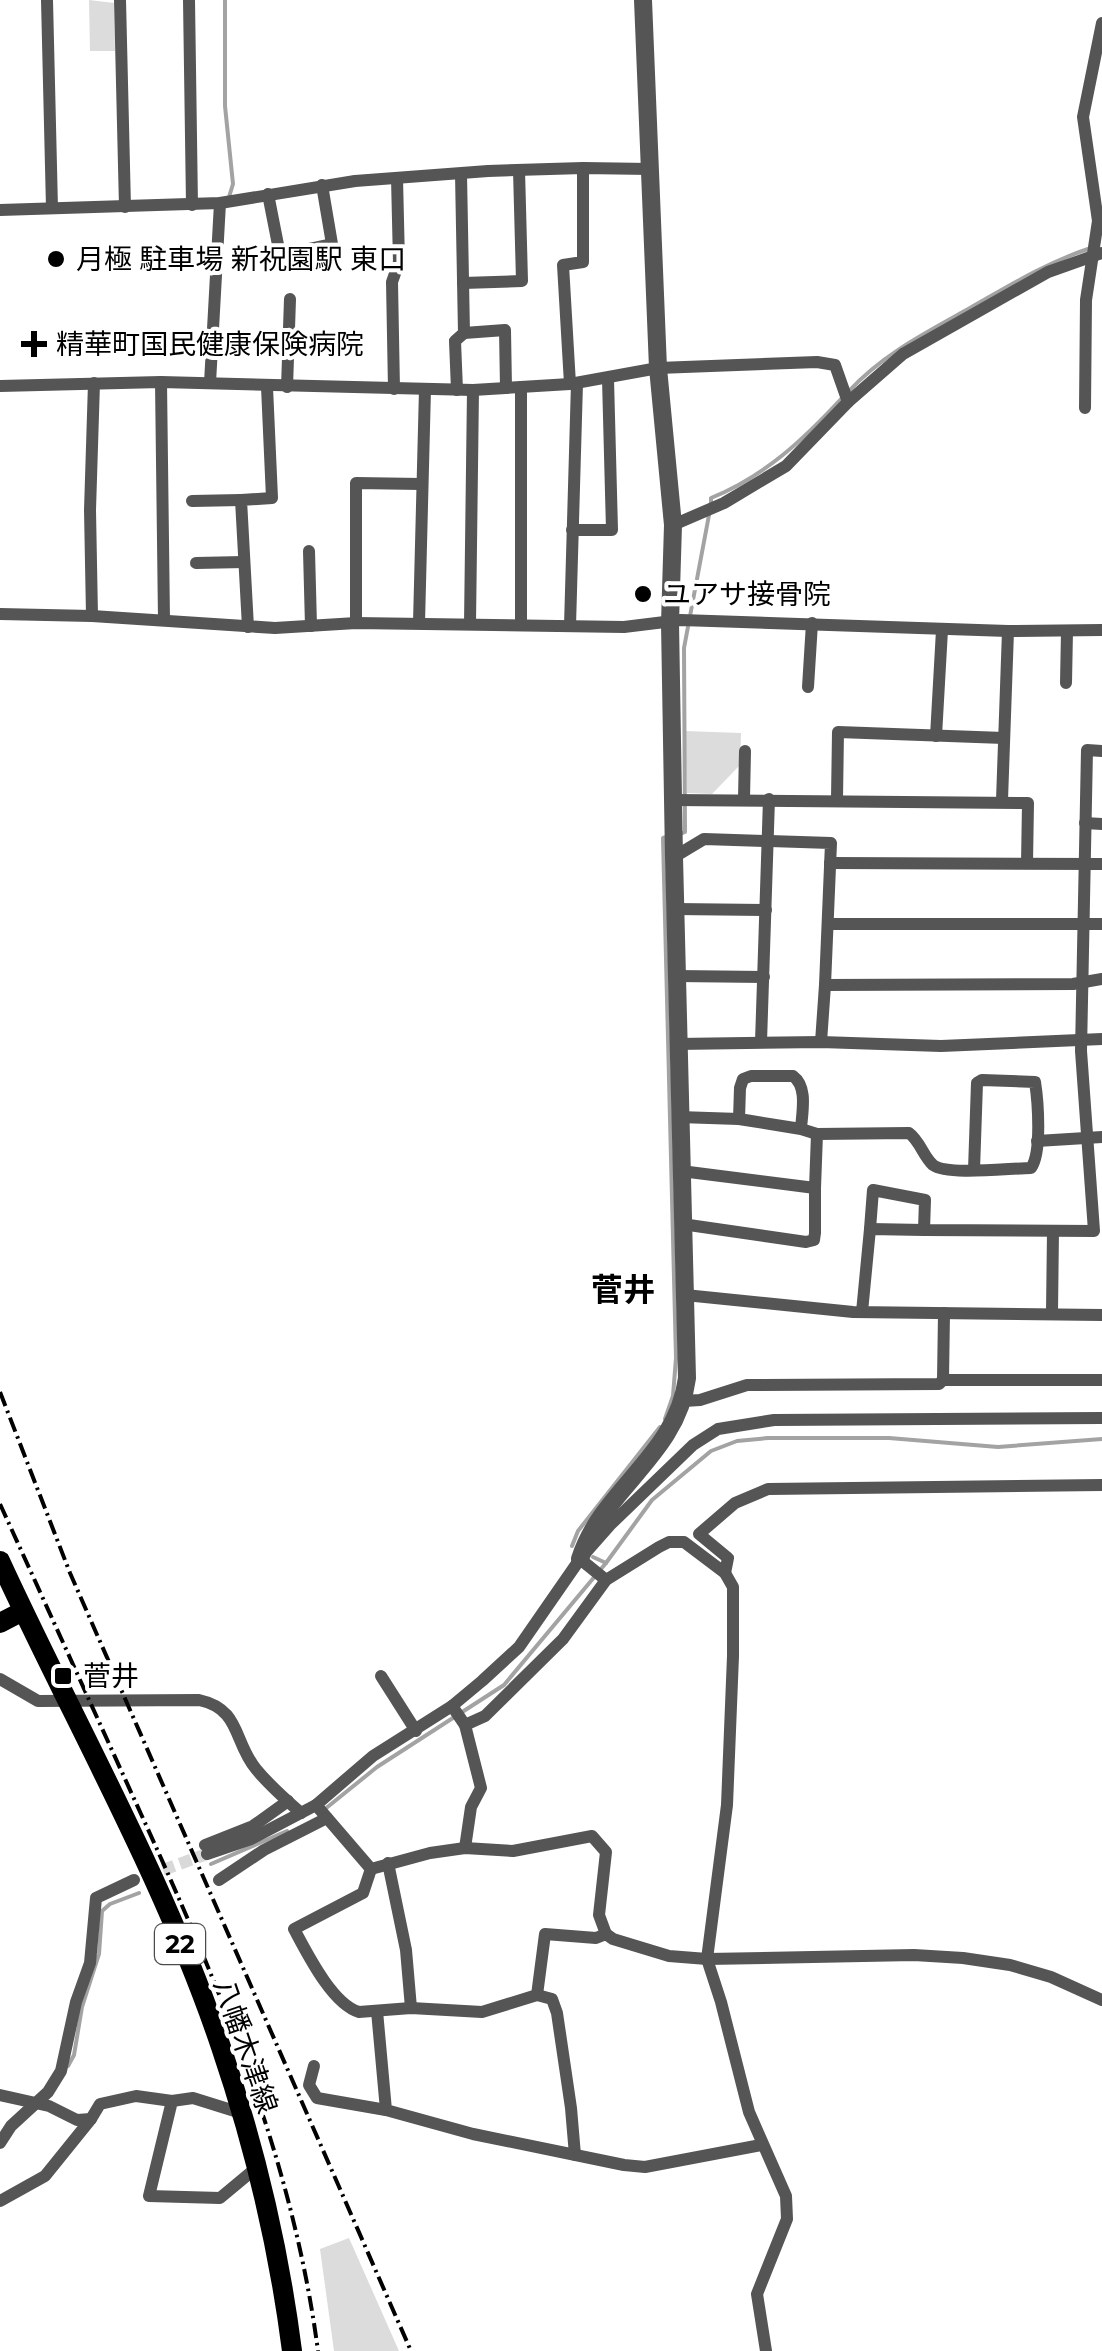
<svg xmlns="http://www.w3.org/2000/svg" width="1102" height="2351" viewBox="0 0 1102 2351" font-family="Montserrat,'Noto Sans JP',sans-serif">
  <style>
    .green { fill: #dcdcdc }
    .lines { fill: none; stroke-linecap: round; stroke-linejoin: round }
    .stream { stroke: #a3a3a3; stroke-width: 4 }
    .minor-tunnel { stroke: #d9d9d9; stroke-width: 12; stroke-dasharray: 12 6; stroke-linecap: butt }
    .minor { stroke: #555; stroke-width: 12 }
    .tertiary { stroke: #555; stroke-width: 18 }
    .primary { stroke: #000; stroke-width: 20 }
    .rail { stroke: #000; stroke-width: 4; stroke-dasharray: 15 5 2.5 5; stroke-linecap: butt }
    .poi-dot { fill: #000; stroke: #fff; stroke-width: 4 }
    .labels { text-anchor: middle; dominant-baseline: central; stroke-width: 8; stroke-linejoin: round; paint-order: stroke }
    .shield { fill: #fff; stroke: #4c4c4c; stroke-width: 2.5 }
    .shield-label { font-size: 25px; font-weight: bold; fill: #000 }
    .poi-label { font-size: 28px; fill: #000; stroke: #fff; text-anchor: start }
    .street-label { font-size: 28px; fill: #000; stroke: #fff }
    .quarter-label { font-size: 32px; font-weight: bold; fill: #000; stroke: #fff }
  </style>
  <rect width="100%" height="100%" fill="#fff"/>
  <g class="green">
    <path d="M 89,0 L 114,3 L 115,51 L 90,51 Z"/>
    <path d="M 685,731 L 741,733 L 740,765 L 712,794 L 687,793 Z"/>
    <path d="M 349,2238 L 399,2351 L 334,2351 L 320,2249 Z"/>
  </g>
  <g class="lines">
    <g class="stream">
      <path d="M 225,0 L 225,106 L 233,184 L 229,197"/>
      <path d="M 849,391 C 883,354 927,332 970,308 C 1009,286 1046,263 1088,249"/>
      <path d="M 711,506 L 711,498 C 765,476 803,440 842,398"/>
      <path d="M 680,834 L 685,832 L 684,648 L 709,515"/>
      <path d="M 665,1419 L 673,1396 L 676,1358 L 663,838 L 666,837"/>
      <path d="M 572,1546 L 578,1531 L 660,1427"/>
      <path d="M 593,1557 L 606,1563"/>
      <path d="M 325,1809 L 377,1767 L 504,1685 L 606,1563 L 652,1500 L 711,1451 L 737,1441 L 768,1438 L 889,1438 L 998,1447 L 1102,1439"/>
      <path d="M 211,1864 L 287,1831"/>
      <path d="M 68,2066 L 74,2055 L 82,2007 L 99,1954 L 102,1911 L 110,1904 L 139,1893"/>
    </g>
    <path class="minor-tunnel" d="M 146,1876 L 207,1854"/>
    <g class="minor">
      <path d="M 47,0 L 52,208"/>
      <path d="M 120,0 L 125,207"/>
      <path d="M 189,0 L 192,205"/>
      <path d="M 268,194 L 280,255 L 332,244 L 322,185"/>
      <path d="M 0,210 L 220,203 L 355,181 L 488,171 L 583,168 L 650,169"/>
      <path d="M 463,283 L 522,281 L 519,170"/>
      <path d="M 464,333 L 505,330 L 506,388"/>
      <path d="M 161,382 L 164,620"/>
      <path d="M 210,383 L 220,203"/>
      <path d="M 570,384 L 563,265 L 583,262 L 583,168"/>
      <path d="M 0,386 L 161,382 L 473,390 L 570,384 L 658,368 L 817,362 L 835,365 L 848,402"/>
      <path d="M 287,387 L 290,299"/>
      <path d="M 394,389 L 392,282 L 399,262 L 397,178"/>
      <path d="M 457,390 L 455,341 L 464,333 L 461,174"/>
      <path d="M 1085,408 L 1086,300 L 1098,221 L 1083,117 L 1102,23"/>
      <path d="M 192,501 L 241,500"/>
      <path d="M 673,525 L 724,503 L 786,466 L 848,402 L 903,354 L 1048,272 L 1102,253"/>
      <path d="M 572,530 L 612,530 L 608,379"/>
      <path d="M 309,551 L 311,626"/>
      <path d="M 196,563 L 244,562"/>
      <path d="M 0,614 L 92,616 L 275,628 L 356,623 L 624,627 L 681,620 L 1008,631 L 1102,630"/>
      <path d="M 92,616 L 90,510 L 94,383"/>
      <path d="M 356,623 L 356,483 L 421,484"/>
      <path d="M 419,623 L 425,389"/>
      <path d="M 470,624 L 473,390"/>
      <path d="M 521,625 L 521,387"/>
      <path d="M 570,626 L 577,383"/>
      <path d="M 248,627 L 241,500 L 272,498 L 267,387"/>
      <path d="M 1066,683 L 1067,631"/>
      <path d="M 808,687 L 812,623"/>
      <path d="M 936,736 L 942,630"/>
      <path d="M 744,799 L 745,751"/>
      <path d="M 837,799 L 838,732 L 1004,738"/>
      <path d="M 673,800 L 1028,803 L 1027,863"/>
      <path d="M 1002,800 L 1008,631"/>
      <path d="M 1085,823 L 1102,824"/>
      <path d="M 674,857 L 704,839 L 831,843 L 825,985"/>
      <path d="M 830,863 L 1102,864"/>
      <path d="M 675,909 L 766,910"/>
      <path d="M 829,924 L 1102,924"/>
      <path d="M 676,976 L 764,977"/>
      <path d="M 761,1042 L 769,799"/>
      <path d="M 821,1042 L 825,985 L 1073,984 L 1102,979"/>
      <path d="M 677,1044 L 821,1042 L 941,1046 L 1102,1039"/>
      <path d="M 679,1117 L 739,1119"/>
      <path d="M 801,1129 L 739,1119 L 740,1088 L 743,1079 L 751,1076 L 793,1076 C 808,1087 802,1112 801,1129 L 817,1134 L 909,1133 C 920,1141 923,1156 933,1165 C 948,1176 1010,1168 1031,1168 C 1042,1153 1038,1101 1035,1082 L 982,1080 L 977,1083 L 974,1170"/>
      <path d="M 1037,1141 L 1102,1137"/>
      <path d="M 681,1171 L 815,1188 L 817,1134"/>
      <path d="M 682,1224 L 806,1242 L 814,1240 L 815,1233 L 815,1188"/>
      <path d="M 870,1229 L 873,1190 L 925,1200 L 924,1230 L 1094,1231 L 1081,1051 L 1087,750 L 1102,751"/>
      <path d="M 685,1295 L 853,1312 L 1102,1315"/>
      <path d="M 862,1312 L 870,1229 L 924,1230"/>
      <path d="M 1052,1312 L 1053,1231"/>
      <path d="M 943,1380 L 1102,1380"/>
      <path d="M 684,1401 L 700,1400 L 747,1385 L 939,1384 L 943,1380 L 944,1313"/>
      <path d="M 580,1559 L 606,1580"/>
      <path d="M 725,1573 L 728,1558 L 699,1534 L 735,1503 L 768,1489 L 1102,1485"/>
      <path d="M 381,1676 L 416,1731"/>
      <path d="M 0,1679 L 38,1701 L 199,1700 C 241,1709 233,1741 256,1769 C 269,1785 286,1800 301,1813"/>
      <path d="M 452,1706 L 465,1725 L 481,1788 L 471,1807 L 465,1848"/>
      <path d="M 465,1725 L 485,1716 L 563,1639 L 606,1580 L 659,1547 L 669,1542 L 684,1542 L 725,1573 L 733,1587 L 733,1656 L 727,1805 L 707,1959 L 721,2002 L 749,2112 L 786,2196 L 787,2219 L 757,2294 L 766,2351"/>
      <path d="M 316,1805 L 371,1869 L 430,1853 L 465,1848 L 513,1851 L 592,1836 L 606,1852 L 599,1915 L 606,1934"/>
      <path d="M 205,1845 L 253,1826 L 288,1801"/>
      <path d="M 207,1854 L 251,1839 L 316,1805 L 373,1756 L 452,1706 L 482,1681 L 519,1647 L 580,1559 L 610,1525 L 693,1445 L 718,1429 L 774,1420 L 1102,1418"/>
      <path d="M 388,1863 L 406,1950 L 411,2008"/>
      <path d="M 371,1869 L 363,1893 L 294,1929 C 307,1953 332,2004 359,2012 L 411,2008 L 482,2012 L 537,1995 L 545,1934 L 596,1938 L 606,1934 L 613,1939 L 669,1956 L 707,1959 L 914,1955 L 963,1958 L 1010,1965 L 1051,1977 L 1102,2000"/>
      <path d="M 219,1880 L 264,1850 L 327,1818"/>
      <path d="M 537,1995 L 552,1999 L 557,2013 L 571,2108 L 575,2155"/>
      <path d="M 377,2011 L 386,2110 L 473,2134 L 624,2165 L 645,2167 L 761,2145"/>
      <path d="M 314,2066 L 309,2085 L 317,2098 L 386,2110"/>
      <path d="M 0,2095 L 49,2106 L 77,2120 L 91,2119"/>
      <path d="M 241,2113 L 193,2098 L 172,2101 L 149,2196 L 220,2198 L 256,2168"/>
      <path d="M 0,2143 L 11,2126 L 48,2092 L 61,2071 L 76,2002 L 90,1963 L 96,1898 L 134,1880"/>
      <path d="M 0,2201 L 45,2176 L 91,2119 L 100,2104 L 136,2096 L 172,2101"/>
    </g>
    <path class="tertiary" d="M 580,1559 C 602,1489 677,1456 687,1378 L 674,857 L 670,623 L 673,525 L 658,368 L 643,0"/>
    <g class="primary">
      <path d="M 0,1561 C 74,1722 164,1878 221,2047 C 254,2144 279,2249 292,2351"/>
      <path d="M 0,1623 L 23,1611"/>
    </g>
    <g class="rail">
      <path d="M 0,1392 L 70,1573 L 411,2351"/>
      <path d="M 0,1504 C 47,1607 94,1711 141,1814 C 220,1987 293,2161 318,2351"/>
    </g>
  </g>
  <g class="poi-dot">
    <circle cx="56" cy="259" r="10"/>
    <path d="M29 329h10v10h10v10h-10v10h-10v-10h-10v-10h10z"/>
    <circle cx="643" cy="594" r="10"/>
    <rect x="53" y="1666" width="20" height="20" rx="5"/>
  </g>
  <g class="labels">
    <rect class="shield" x="155" y="1924" width="50" height="40" rx="8"/>
    <g class="shield-label">
      <text x="180" y="1944">22</text>
    </g>
    <g class="poi-label">
      <text x="76" y="259">月極 駐車場 新祝園駅 東口</text>
      <text x="56" y="344">精華町国民健康保険病院</text>
      <text x="663" y="594">ユアサ接骨院</text>
      <text x="83" y="1676">菅井</text>
    </g>
    <g class="street-label">
      <text transform="translate(246 2046) rotate(71)">八幡木津線</text>
    </g>
    <g class="quarter-label">
      <text x="623" y="1289">菅井</text>
    </g>
  </g>
</svg>
